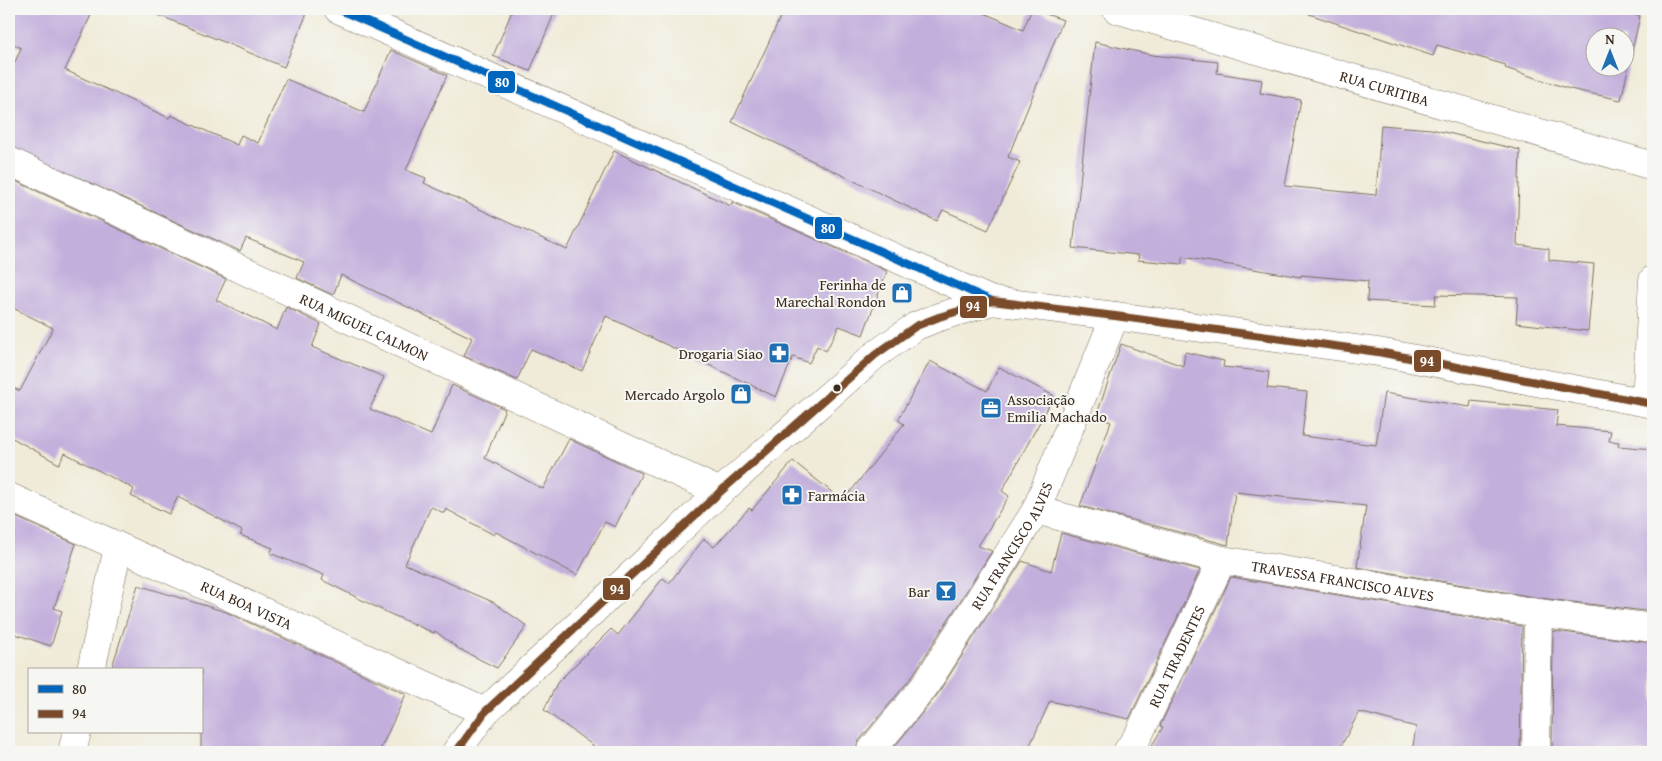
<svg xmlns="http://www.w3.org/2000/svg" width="1662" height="761" viewBox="0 0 1662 761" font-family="'Gentium Book Plus',serif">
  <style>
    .building { fill: #c2afdc; fill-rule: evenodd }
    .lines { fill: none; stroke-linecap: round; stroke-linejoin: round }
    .minor-casing { stroke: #7a6e5f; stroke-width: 29 }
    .minor { stroke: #fff; stroke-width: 28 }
    .bus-1-casing { stroke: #f6f6f2; stroke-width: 11 }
    .bus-2-casing { stroke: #f6f6f2; stroke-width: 11 }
    .bus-1 { stroke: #0065bd; stroke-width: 8 }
    .bus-2 { stroke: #7a4b2a; stroke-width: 8 }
    .bus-dot { fill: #3b2a1e; stroke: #f6f6f2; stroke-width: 2 }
    .labels { text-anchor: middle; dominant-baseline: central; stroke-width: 4; stroke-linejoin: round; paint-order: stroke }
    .street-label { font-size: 15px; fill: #3b2a1e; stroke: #f6f6f2 }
    .poi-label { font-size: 15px; fill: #3b2a1e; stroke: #f6f6f2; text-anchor: end }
    .line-badge { stroke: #f6f6f2; stroke-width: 2 }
    .badge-label { font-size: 14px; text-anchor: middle; font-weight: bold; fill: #fff }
  </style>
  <rect width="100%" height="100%" fill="#f6f6f2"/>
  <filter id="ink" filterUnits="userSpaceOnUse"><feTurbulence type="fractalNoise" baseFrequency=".02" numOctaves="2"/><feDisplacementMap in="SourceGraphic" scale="10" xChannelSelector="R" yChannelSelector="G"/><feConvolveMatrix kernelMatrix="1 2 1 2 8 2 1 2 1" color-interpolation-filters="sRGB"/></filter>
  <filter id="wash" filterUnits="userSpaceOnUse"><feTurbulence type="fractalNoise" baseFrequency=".0096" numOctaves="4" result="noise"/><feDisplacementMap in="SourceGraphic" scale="20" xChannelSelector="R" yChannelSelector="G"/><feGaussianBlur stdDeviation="1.12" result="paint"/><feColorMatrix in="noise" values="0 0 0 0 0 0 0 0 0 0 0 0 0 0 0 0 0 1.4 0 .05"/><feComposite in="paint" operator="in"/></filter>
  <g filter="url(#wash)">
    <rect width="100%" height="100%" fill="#f0ebd8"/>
    <g id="blocks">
      <g class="building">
        <path d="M 9,9 L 94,9 L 65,70 L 169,118 L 171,115 L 237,145 L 241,135 L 258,143 L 286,79 L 364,112 L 391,50 L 404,56 L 447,75 L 406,170 L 426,178 L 424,183 L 567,250 L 614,151 L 731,206 L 732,202 L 887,271 L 863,335 L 839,326 L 826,351 L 817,346 L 809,363 L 793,357 L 776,397 L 606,316 L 582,371 L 531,349 L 517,380 L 464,356 L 472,338 L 341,275 L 333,295 L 297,278 L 304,262 L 246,238 L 240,251 L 9,146 L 9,76 L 21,48 L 9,42 Z"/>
        <path d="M 144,9 L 309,9 L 284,67 Z"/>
        <path d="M 513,9 L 556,9 L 530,71 L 493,56 Z"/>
        <path d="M 784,9 L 975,9 L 1023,30 L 1032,9 L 1063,20 L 1008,157 L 1020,162 L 988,230 L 943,210 L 937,221 L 732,122 Z"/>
        <path d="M 1310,9 L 1608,9 L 1640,16 L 1621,100 L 1570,89 L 1505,68 L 1506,65 L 1437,45 L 1433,56 L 1309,14 ZM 1594,38 L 1624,38 L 1624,68 L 1594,68 Z"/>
        <path d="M 1095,42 L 1152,55 L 1218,62 L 1217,73 L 1262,80 L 1260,93 L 1301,100 L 1285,186 L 1376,195 L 1381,125 L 1431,129 L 1520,150 L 1517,245 L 1549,249 L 1549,260 L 1594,264 L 1588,331 L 1516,323 L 1518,297 L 1436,295 L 1435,305 L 1367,301 L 1368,281 L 1301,275 L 1301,277 L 1182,257 L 1182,264 L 1138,260 L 1139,255 L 1073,248 Z"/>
        <path d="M 9,178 L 226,279 L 216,300 L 277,330 L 286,307 L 321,324 L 312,347 L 384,377 L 370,409 L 431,435 L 452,385 L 505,409 L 485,458 L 543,489 L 569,439 L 642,473 L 615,527 L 605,522 L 577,575 L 496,532 L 494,535 L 446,509 L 444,513 L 431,507 L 405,564 L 493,602 L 527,626 L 497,668 L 459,649 L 435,631 L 434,633 L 388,613 L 322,580 L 324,575 L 270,553 L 273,548 L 240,535 L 242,531 L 178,497 L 169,514 L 131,496 L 134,489 L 65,453 L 59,464 L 9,436 L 9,386 L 20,391 L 53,328 L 9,306 Z"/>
        <path d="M 1121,344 L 1183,366 L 1185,352 L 1224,361 L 1223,367 L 1269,372 L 1267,388 L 1307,392 L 1302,436 L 1376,445 L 1384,393 L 1470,407 L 1471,401 L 1558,410 L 1556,426 L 1611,431 L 1609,441 L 1619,442 L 1618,446 L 1653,449 L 1653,612 L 1540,598 L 1357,567 L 1366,506 L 1235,492 L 1228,545 L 1080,506 L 1111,422 L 1096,417 Z"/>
        <path d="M 930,361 L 987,391 L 999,367 L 1054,396 L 1002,491 L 1009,496 L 978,546 L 992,551 L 911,678 L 858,742 L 855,752 L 602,752 L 544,710 L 557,683 L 611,629 L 618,635 L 663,578 L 669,583 L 704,539 L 714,547 L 749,508 L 752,510 L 793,461 L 843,501 L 904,424 L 898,420 Z"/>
        <path d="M 9,514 L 76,544 L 54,608 L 62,611 L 51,646 L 9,632 Z"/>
        <path d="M 1061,533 L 1200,570 L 1129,719 L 1050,701 L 1027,752 L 890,752 L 937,695 L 1022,561 L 1051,571 Z"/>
        <path d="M 1231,577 L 1522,626 L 1520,752 L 1412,752 L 1416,727 L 1359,712 L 1338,752 L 1148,752 L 1163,727 L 1160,726 Z"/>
        <path d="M 138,585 L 226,612 L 406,694 L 379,752 L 201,752 L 201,670 L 111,670 Z"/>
        <path d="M 1553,631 L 1653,643 L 1653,752 L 1552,752 Z"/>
      </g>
    </g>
  </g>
  <g filter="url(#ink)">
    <use href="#blocks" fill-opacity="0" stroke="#7a6e5f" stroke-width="1"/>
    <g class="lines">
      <g class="minor-casing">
        <g id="minor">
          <path d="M 338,9 L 992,301"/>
          <path id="s1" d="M 1116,9 L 1653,166"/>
          <path id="s2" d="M 9,161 L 720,492"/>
          <path d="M 1646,401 L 1653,280"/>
          <path id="s3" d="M 9,497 L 485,712"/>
          <path id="s4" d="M 1036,510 L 1222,560 L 1538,613 L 1653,628"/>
          <path d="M 91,670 L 118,548"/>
          <path d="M 72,752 L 77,732"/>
          <path d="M 456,752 L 485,712 L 720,492 L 875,355 L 916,326 L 939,317 L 992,301 L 1115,316 L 1378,352 L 1653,404"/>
          <path id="s5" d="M 870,752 L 924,687 L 1036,510 L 1115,316"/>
          <path id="s6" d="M 1127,752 L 1139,734 L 1222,560"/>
          <path d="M 1536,752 L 1538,613"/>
        </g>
      </g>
      <use href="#minor" class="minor"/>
      <g class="bus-1-casing">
        <path id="bus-1" d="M 338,9 L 992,301"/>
      </g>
      <g class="bus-2-casing">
        <path id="bus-2" d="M 456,752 L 485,712 L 720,492 L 875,355 L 916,326 L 939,317 L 992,301 L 1115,316 L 1378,352 L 1653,404"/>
      </g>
      <use href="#bus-1" class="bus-1"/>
      <use href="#bus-2" class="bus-2"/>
    </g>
  </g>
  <defs>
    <g id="shop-square" transform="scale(1.125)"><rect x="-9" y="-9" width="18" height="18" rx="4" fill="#1f6fb2" stroke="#f6f6f2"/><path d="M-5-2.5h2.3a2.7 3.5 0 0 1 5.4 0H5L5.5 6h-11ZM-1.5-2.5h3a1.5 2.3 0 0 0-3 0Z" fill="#fff"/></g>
    <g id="pharmacy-square" transform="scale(1.125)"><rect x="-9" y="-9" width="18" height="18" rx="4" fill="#1f6fb2" stroke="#f6f6f2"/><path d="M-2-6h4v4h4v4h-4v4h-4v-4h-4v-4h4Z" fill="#fff"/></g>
    <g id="office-square" transform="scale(1.125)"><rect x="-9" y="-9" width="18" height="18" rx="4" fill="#1f6fb2" stroke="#f6f6f2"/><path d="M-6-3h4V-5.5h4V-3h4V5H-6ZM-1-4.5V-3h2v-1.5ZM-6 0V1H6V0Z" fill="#fff"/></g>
    <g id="bar-square" transform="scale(1.125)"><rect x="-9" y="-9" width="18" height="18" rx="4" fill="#1f6fb2" stroke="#f6f6f2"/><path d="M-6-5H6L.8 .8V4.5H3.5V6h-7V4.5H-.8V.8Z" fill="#fff"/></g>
  </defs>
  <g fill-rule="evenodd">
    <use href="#shop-square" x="902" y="293"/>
    <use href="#pharmacy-square" x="779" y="353"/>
    <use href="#shop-square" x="741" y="394"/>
    <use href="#office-square" x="991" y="408"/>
    <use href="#pharmacy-square" x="792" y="495"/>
    <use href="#bar-square" x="946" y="591"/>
  </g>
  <circle class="bus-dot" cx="837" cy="388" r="4.5"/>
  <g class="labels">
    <g class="street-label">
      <text stroke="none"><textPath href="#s1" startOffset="280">RUA CURITIBA</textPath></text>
      <text stroke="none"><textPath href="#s2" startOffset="392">RUA MIGUEL CALMON</textPath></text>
      <text stroke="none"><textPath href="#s5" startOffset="251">RUA FRANCISCO ALVES</textPath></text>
      <text stroke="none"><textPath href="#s4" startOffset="315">TRAVESSA FRANCISCO ALVES</textPath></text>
      <text stroke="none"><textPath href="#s3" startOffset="261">RUA BOA VISTA</textPath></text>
      <text stroke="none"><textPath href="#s6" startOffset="108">RUA TIRADENTES</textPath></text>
    </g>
    <g class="poi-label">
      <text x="886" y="284">Ferinha de<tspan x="886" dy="17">Marechal Rondon</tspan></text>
      <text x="763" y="353">Drogaria Siao</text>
      <text x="725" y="394">Mercado Argolo</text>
      <text x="1007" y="399" text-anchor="start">Associação<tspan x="1007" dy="17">Emilia Machado</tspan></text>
      <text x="808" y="495" text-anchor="start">Farmácia</text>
      <text x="930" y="591">Bar</text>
    </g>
  </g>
  <g class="line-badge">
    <rect x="487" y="70" width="29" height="24" rx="5" fill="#0065bd"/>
    <rect x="814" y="216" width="29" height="24" rx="5" fill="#0065bd"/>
    <rect x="959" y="295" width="29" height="24" rx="5" fill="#7a4b2a"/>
    <rect x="1413" y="349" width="29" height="24" rx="5" fill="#7a4b2a"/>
    <rect x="602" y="577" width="29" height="24" rx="5" fill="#7a4b2a"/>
  </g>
  <g class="badge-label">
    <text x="502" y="87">80</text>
    <text x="828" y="233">80</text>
    <text x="973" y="311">94</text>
    <text x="1427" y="366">94</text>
    <text x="617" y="594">94</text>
  </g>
  <rect width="1662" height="761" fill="none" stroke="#f6f6f2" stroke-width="30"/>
  <rect x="28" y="668" width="175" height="65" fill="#f6f6f2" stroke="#aba49d"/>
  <rect x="38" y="685" width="25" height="8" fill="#0065bd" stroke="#aba49d"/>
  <text x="72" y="694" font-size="15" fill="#3b2a1e">80</text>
  <rect x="38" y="710" width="25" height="8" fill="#7a4b2a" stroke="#aba49d"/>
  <text x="72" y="718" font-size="15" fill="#3b2a1e">94</text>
  <g transform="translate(1610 52)"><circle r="24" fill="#f6f6f2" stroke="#aba49d"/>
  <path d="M0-4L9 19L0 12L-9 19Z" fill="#1f6fb2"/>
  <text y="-8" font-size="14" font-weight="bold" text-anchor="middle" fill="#3b2a1e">N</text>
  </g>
</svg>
